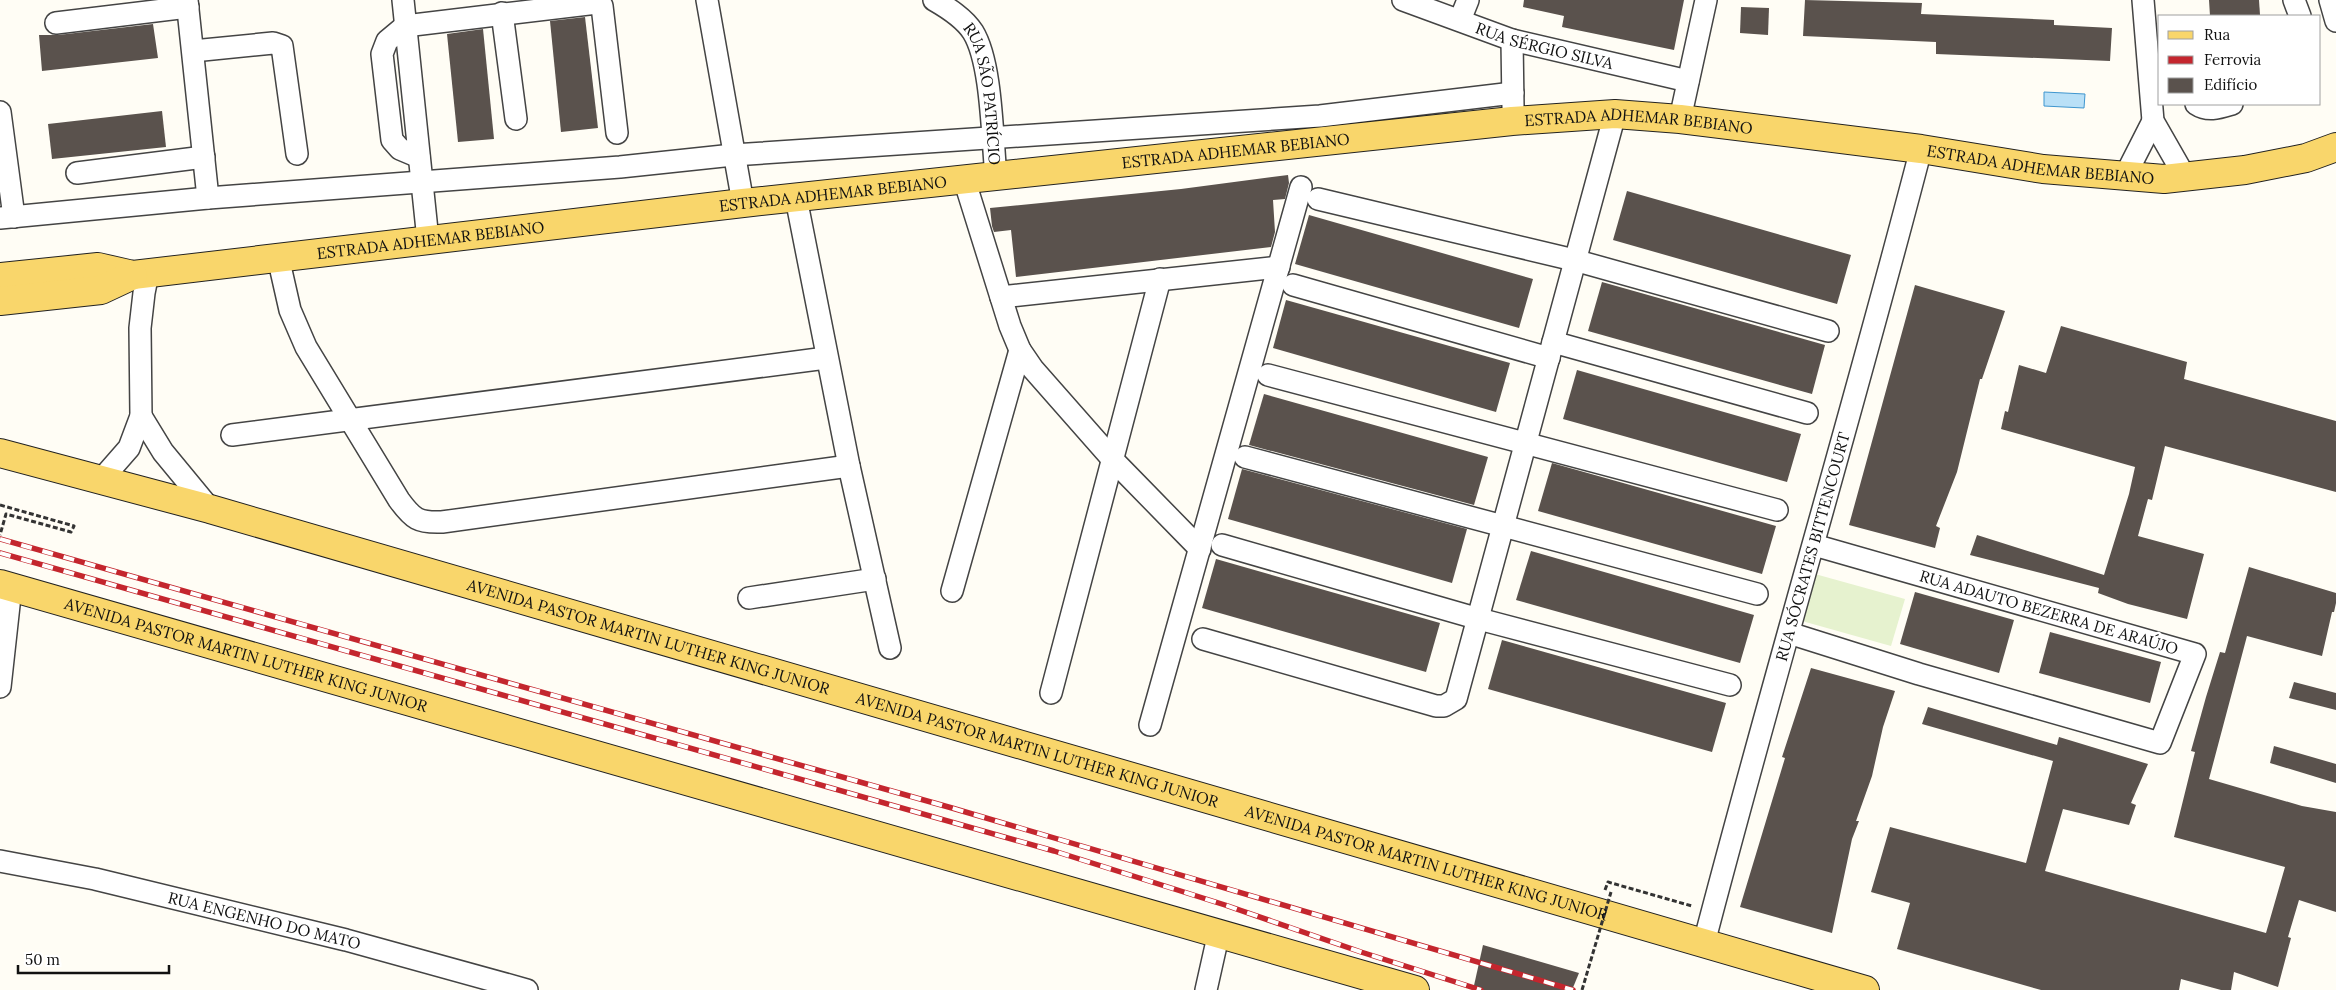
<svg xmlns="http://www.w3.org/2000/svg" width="2336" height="990" viewBox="0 0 2336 990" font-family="Lora,serif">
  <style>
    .pitch { fill: #e6f2cf }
    .water { fill: #b9e0f7; stroke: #3f96cf }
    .building { fill: #5a524d }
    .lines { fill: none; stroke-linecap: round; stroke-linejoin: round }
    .minor-casing { stroke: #444; stroke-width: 24 }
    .major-casing { stroke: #222; stroke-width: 30 }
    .path { stroke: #333; stroke-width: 3; stroke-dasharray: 5 2.5; stroke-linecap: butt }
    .minor { stroke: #fff; stroke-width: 21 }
    .major { stroke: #f9d66b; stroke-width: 28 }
    .rail-casing { stroke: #c4262e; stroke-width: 5.5 }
    .rail { stroke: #fff; stroke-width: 4; stroke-dasharray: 11; stroke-linecap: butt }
    .path-bridge { stroke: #333; stroke-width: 3; stroke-dasharray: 5 2.5; stroke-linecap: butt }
    .labels { text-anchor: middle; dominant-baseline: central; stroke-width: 5; stroke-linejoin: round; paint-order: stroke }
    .street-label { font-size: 16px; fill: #111; stroke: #fff }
  </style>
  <rect width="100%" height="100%" fill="#fffdf5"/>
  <path class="pitch" d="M 1815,574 L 1905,599 L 1891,646 L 1802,621 Z"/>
  <path class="water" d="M 2044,92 L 2085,94 L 2084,108 L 2044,106 Z"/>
  <g class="building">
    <path d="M 1524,0 L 1684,0 L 1674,50 L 1562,27 L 1564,16 L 1523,7 Z"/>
    <path d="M 1805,0 L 1922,3 L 1921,14 L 2054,20 L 2054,25 L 2112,28 L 2110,61 L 1936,54 L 1936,42 L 1803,36 Z"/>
    <path d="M 2209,0 L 2259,0 L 2260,15 L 2210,16 Z"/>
    <path d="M 1741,7 L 1769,8 L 1768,35 L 1740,33 Z"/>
    <path d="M 585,17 L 598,128 L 561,132 L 550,21 Z"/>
    <path d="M 153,24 L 158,58 L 42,71 L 39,35 L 58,35 Z"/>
    <path d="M 483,29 L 494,139 L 458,142 L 447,34 Z"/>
    <path d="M 162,111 L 166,147 L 52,159 L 48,124 Z"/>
    <path d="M 1288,175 L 1289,183 L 1285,199 L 1273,200 L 1275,232 L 1271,247 L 1016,277 L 1011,230 L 994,232 L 992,226 L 990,208 L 1181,189 Z"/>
    <path d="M 1627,191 L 1851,255 L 1837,304 L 1613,240 Z"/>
    <path d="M 1309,215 L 1533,279 L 1519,328 L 1295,264 Z"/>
    <path d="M 1602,282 L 1825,345 L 1812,394 L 1588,331 Z"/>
    <path d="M 1915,285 L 2005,311 L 1982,379 L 1980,379 L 1957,472 L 1936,526 L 1940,528 L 1935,548 L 1849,525 Z"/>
    <path d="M 1286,300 L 1510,363 L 1496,412 L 1273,348 Z"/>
    <path d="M 2061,326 L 2187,362 L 2184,379 L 2336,421 L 2336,492 L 2165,446 L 2152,500 L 2148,499 L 2138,536 L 2204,554 L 2187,619 L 2128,604 L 2098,593 L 2099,588 L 1970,555 L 1977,535 L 2104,575 L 2129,494 L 2135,467 L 2001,429 L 2005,411 L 2008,412 L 2019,365 L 2046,373 Z"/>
    <path d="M 1577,370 L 1801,434 L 1787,482 L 1563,419 Z"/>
    <path d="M 1264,394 L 1488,457 L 1474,505 L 1249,445 Z"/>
    <path d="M 1552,463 L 1776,526 L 1762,574 L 1538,511 Z"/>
    <path d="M 1242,469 L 1467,529 L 1452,583 L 1228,519 Z"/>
    <path d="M 1531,551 L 1754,615 L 1740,663 L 1516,600 Z"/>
    <path d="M 1216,559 L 1440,623 L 1426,672 L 1202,608 Z"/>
    <path d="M 2249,567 L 2336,593 L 2336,603 L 2334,612 L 2332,612 L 2322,656 L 2247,636 L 2209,779 L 2302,806 L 2336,812 L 2336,912 L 2299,900 L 2288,937 L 2291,938 L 2278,987 L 2234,972 L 2231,990 L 2221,990 L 2181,979 L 2179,990 L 2041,990 L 1897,949 L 1910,903 L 1871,892 L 1890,827 L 2026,863 L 2053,761 L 1922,724 L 1928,707 L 2057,745 L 2059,737 L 2148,764 L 2131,803 L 2136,805 L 2129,825 L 2063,809 L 2045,871 L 2266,933 L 2285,867 L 2174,837 L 2195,752 L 2191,751 L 2206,697 L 2220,652 L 2225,653 Z"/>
    <path d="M 1915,592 L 2014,620 L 1999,673 L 1900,644 Z"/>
    <path d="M 2050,632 L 2161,662 L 2150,703 L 2039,673 Z"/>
    <path d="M 1502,640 L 1726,703 L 1712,752 L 1488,689 Z"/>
    <path d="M 1811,668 L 1895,691 L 1883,727 L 1872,776 L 1856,821 L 1859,821 L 1852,839 L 1832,933 L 1740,907 L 1785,758 L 1782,757 Z"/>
    <path d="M 2294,682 L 2336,693 L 2336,710 L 2289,698 Z"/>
    <path d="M 2274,746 L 2336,764 L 2336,783 L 2270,763 Z"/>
    <path d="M 1483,945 L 1579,973 L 1572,990 L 1473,990 Z"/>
  </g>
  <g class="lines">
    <g class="minor-casing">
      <g id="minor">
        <path d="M 187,0 L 208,198"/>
        <path d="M 403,0 L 428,240"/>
        <path d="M 707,0 L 743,203"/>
        <path id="s1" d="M 934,0 C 948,8 964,18 973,32 C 992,63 992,137 996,176"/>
        <path id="s2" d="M 1403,0 L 1512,40 L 1688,81"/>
        <path d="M 2143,0 L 2153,121 L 2185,177"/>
        <path d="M 2294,0 L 2300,16"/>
        <path d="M 2330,0 L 2336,21"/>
        <path d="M 502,13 L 516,119"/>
        <path d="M 1460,20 L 1468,0"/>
        <path d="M 56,23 L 188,7"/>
        <path d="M 1512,40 L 1513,107"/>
        <path d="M 193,51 L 273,43 L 282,46 L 297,154"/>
        <path d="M 2196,104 C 2208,112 2219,108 2232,104"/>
        <path d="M 0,112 L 14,217"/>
        <path d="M 1680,119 L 1706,0"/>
        <path d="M 419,157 L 400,149 L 392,140 L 382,54 L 387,41 L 405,26 L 597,3 L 602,6 L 617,133"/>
        <path d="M 77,173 L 204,157"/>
        <path d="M 2125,176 L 2153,121"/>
        <path d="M 964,179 L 1010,326 L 1020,350 L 1033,369 L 1114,461 L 1200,549"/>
        <path d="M 796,198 L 849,466 L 890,648"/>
        <path d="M 1318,199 L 1574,260 L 1828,331"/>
        <path d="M 0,218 L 208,198 L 620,167 L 733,155 L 1320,116 L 1513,93"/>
        <path d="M 278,257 L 290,310 L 306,347 L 399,500 C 413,519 418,523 442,522 L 849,466"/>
        <path d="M 1293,285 L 1549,358"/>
        <path d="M 1001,297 L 1279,267"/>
        <path d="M 1553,342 L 1807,413"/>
        <path d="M 1268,375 L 1777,510"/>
        <path d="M 141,416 L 163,452 L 210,509"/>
        <path d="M 232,435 L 826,358"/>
        <path d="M 1245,457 L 1757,594"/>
        <path d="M 101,480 L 129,448 L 141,416 L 140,328 L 144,293 L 148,273"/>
        <path d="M 1222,545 L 1479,619 L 1730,685"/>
        <path d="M 952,591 L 1020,350"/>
        <path d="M 749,598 L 875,579"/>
        <path d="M 1789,633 L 1919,674 L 2160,743 L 2195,654 L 1814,545"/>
        <path d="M 1203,639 L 1436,706 L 1444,706 L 1456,699 L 1615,114"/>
        <path d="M 0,687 L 11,587"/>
        <path d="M 1051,693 L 1160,279"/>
        <path d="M 1150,725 L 1301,187"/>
        <path id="s3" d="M 0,861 L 95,879 L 346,940 L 527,990"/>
        <path id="s4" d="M 1704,943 C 1773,678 1852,415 1921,149"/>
        <path d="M 1206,990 L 1219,932"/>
      </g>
    </g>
    <g class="major-casing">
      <g id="major">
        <path id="s5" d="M 0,277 L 98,267 L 133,275 L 743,203 L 1512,121 L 1615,114 L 1680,119 L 1921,149 L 2043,169 L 2164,179 L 2245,170 L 2306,158 L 2336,147"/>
        <path d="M 0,301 L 101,290 L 133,275"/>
        <path id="s6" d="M 0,453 L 210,509 L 1865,990"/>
        <path id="s7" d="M 0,584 L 1415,990"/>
      </g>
    </g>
    <g class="path">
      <path d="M 0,505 L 74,526 L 71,532 L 6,514 L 0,535"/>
      <path d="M 1605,890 L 1608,882 L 1692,906"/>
    </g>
    <use href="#minor" class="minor"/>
    <use href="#major" class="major"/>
    <g class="rail-casing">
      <g id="rail">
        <path d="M 0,539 L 952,808 L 1573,990"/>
        <path d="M 0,553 L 1054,851 L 1225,905 L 1361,952 L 1481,990"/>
      </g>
    </g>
    <use href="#rail" class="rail"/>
    <path class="path-bridge" d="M 1582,990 L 1611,892"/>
  </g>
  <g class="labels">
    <g class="street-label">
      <text stroke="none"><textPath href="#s2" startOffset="149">RUA SÉRGIO SILVA</textPath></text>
      <text stroke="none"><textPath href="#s1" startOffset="114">RUA SÃO PATRÍCIO</textPath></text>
      <text stroke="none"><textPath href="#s5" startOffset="1649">ESTRADA ADHEMAR BEBIANO</textPath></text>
      <text stroke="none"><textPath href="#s5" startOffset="1244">ESTRADA ADHEMAR BEBIANO</textPath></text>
      <text stroke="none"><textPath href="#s5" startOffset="2054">ESTRADA ADHEMAR BEBIANO</textPath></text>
      <text stroke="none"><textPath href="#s5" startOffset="839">ESTRADA ADHEMAR BEBIANO</textPath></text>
      <text stroke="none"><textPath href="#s5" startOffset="434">ESTRADA ADHEMAR BEBIANO</textPath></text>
      <text stroke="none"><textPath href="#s4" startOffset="411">RUA SÓCRATES BITTENCOURT</textPath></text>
      <text transform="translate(2049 612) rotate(16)">RUA ADAUTO BEZERRA DE ARAÚJO</text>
      <text stroke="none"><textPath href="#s6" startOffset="674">AVENIDA PASTOR MARTIN LUTHER KING JUNIOR</textPath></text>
      <text stroke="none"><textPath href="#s7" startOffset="256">AVENIDA PASTOR MARTIN LUTHER KING JUNIOR</textPath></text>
      <text stroke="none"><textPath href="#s6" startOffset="1079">AVENIDA PASTOR MARTIN LUTHER KING JUNIOR</textPath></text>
      <text stroke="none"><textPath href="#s6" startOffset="1484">AVENIDA PASTOR MARTIN LUTHER KING JUNIOR</textPath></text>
      <text stroke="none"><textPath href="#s3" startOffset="271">RUA ENGENHO DO MATO</textPath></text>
    </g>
  </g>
  <rect x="2158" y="15" width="162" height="90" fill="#ffffff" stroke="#a0a0a0"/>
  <rect x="2168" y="31" width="25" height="8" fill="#f9d66b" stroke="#a0a0a0"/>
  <text x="2204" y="40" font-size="15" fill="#111111">Rua</text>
  <rect x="2168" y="56" width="25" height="8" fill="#c4262e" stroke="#a0a0a0"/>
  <text x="2204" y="65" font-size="15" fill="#111111">Ferrovia</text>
  <rect x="2168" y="78" width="25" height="15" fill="#5a524d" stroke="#a0a0a0"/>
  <text x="2204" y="90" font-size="15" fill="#111111">Edifício</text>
  <path d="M18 965v8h151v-8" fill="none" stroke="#111111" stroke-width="2.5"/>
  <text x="25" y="965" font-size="15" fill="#111111" stroke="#ffffff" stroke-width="4" paint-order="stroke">50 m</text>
</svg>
